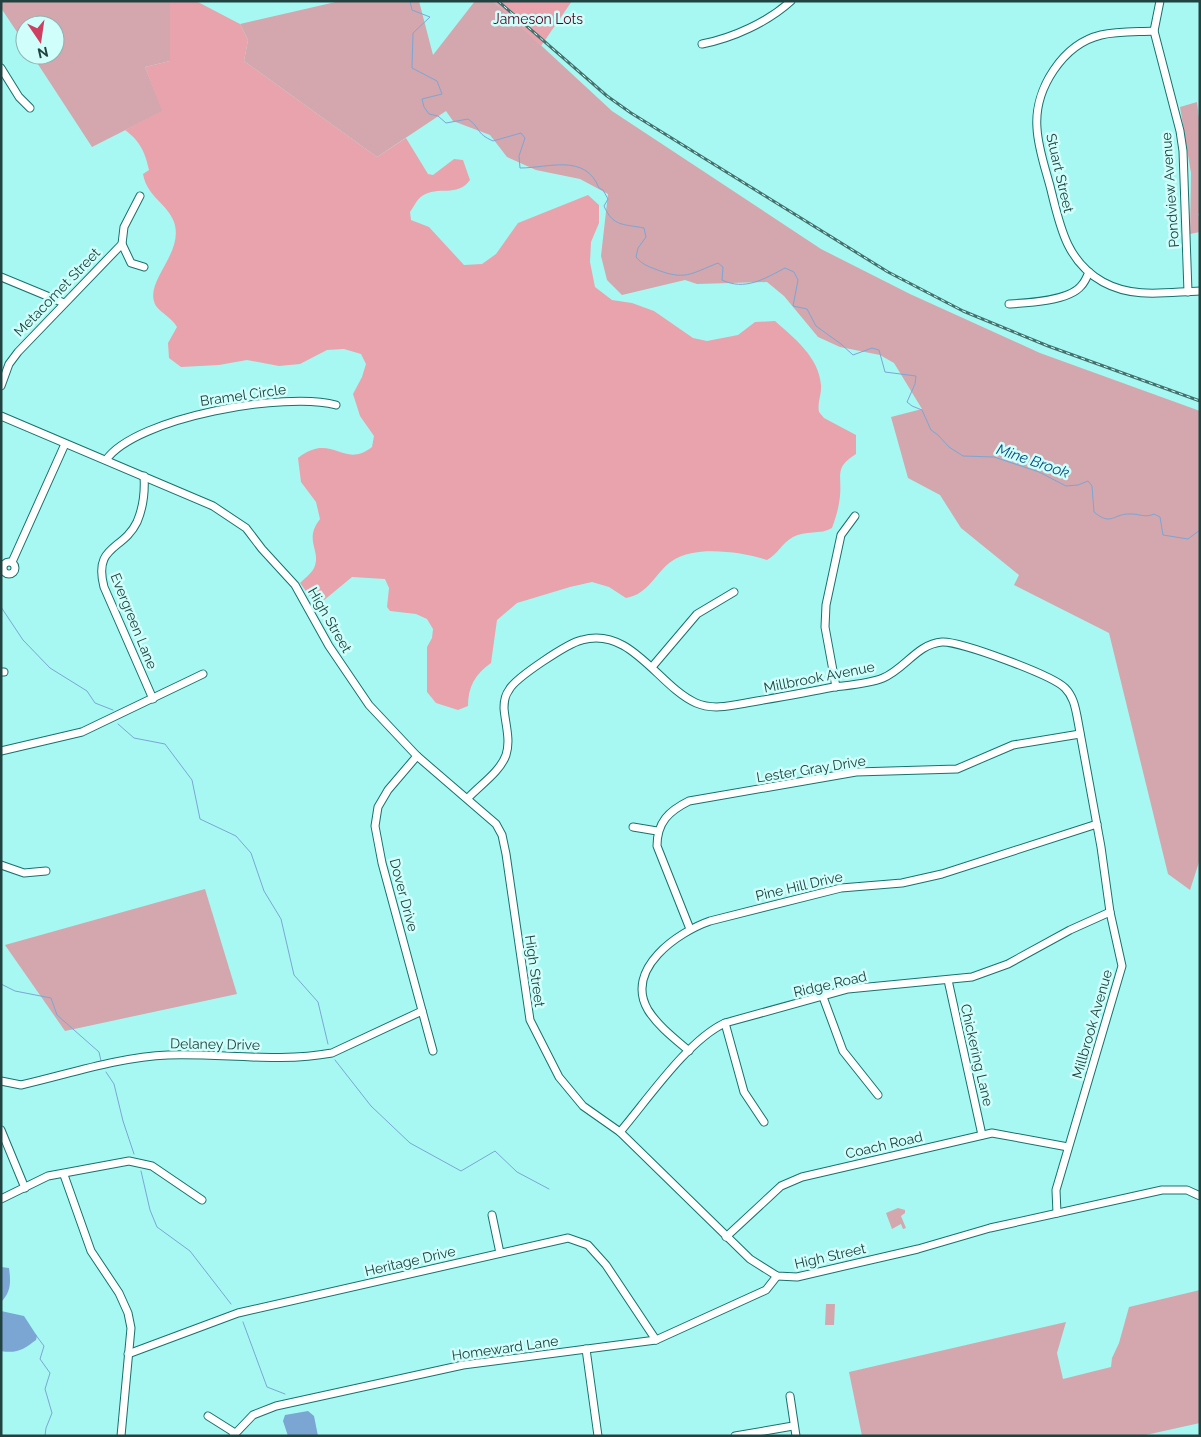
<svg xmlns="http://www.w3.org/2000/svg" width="1201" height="1437" viewBox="0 0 1201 1437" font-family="Raleway,sans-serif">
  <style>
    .green { fill: #d3a7ad }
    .forest { fill: #e8a3ad }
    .water { fill: #7ba6d4 }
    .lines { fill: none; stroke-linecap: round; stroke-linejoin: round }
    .stream { stroke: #7ba6d4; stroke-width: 1 }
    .minor-casing { stroke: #17716d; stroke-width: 9 }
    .minor { stroke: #fff; stroke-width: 7 }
    .rail-casing { stroke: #43716e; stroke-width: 3 }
    .rail { stroke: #d0fffb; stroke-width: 1; stroke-dasharray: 4; stroke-linecap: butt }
    .labels { text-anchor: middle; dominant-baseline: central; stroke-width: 5; stroke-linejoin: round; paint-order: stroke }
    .park-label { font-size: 14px; fill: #55031e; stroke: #d0fffb }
    .street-label { font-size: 14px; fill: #204240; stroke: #d0fffb }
    .water-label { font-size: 15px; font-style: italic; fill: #034981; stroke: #d0fffb }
  </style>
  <rect width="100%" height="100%" fill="#a7f8f2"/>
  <g class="green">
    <path d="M 1,1 L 170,1 L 170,61 L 145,67 L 163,111 L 92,147 L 32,55 L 55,55 L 55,25 L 25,25 L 25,44 L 1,8 Z"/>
    <path d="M 340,1 L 419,1 L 433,55 L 475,1 L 493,1 L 612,111 L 821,249 L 910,294 L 1040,353 L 1200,411 L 1200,859 L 1190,890 L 1168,874 L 1109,633 L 1014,585 L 1019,575 L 961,528 L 940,495 L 908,478 L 891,417 L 922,409 L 894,363 L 880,355 L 840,347 L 818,337 L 784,296 L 767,282 L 697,284 L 685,280 L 622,295 L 607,280 L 601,256 L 608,194 L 580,179 L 536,170 L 507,157 L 490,135 L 453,121 L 446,111 L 377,157 L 244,61 L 248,40 L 240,24 Z"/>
    <path d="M 1197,102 L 1200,127 L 1200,211 L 1198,215 L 1200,216 L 1200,232 L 1190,234 L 1191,173 L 1180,107 Z"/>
    <path d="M 205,889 L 237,994 L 65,1031 L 5,945 Z"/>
    <path d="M 898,1208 L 905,1210 L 905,1213 L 901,1216 L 906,1228 L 903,1229 L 901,1224 L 892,1229 L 886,1213 Z"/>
    <path d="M 1200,1290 L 1200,1423 L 1141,1436 L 862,1436 L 849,1372 L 1066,1322 L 1057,1353 L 1063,1379 L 1111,1367 L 1112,1358 L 1119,1343 L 1129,1307 Z"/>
    <path d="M 826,1304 L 835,1304 L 834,1325 L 825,1325 Z"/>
  </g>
  <g class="forest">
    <path d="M 170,1 L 196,1 L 240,24 L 248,40 L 244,61 L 377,157 L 406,138 L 428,174 L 433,175 L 454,159 L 463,160 L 470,180 C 457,198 438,185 422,196 C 417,199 413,208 410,212 L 411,220 L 429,227 L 464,265 L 482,264 L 496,254 L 518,223 L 588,195 L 599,205 L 599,223 L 591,242 L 590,262 L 595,287 L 612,300 L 632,303 L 654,311 L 693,338 L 707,341 L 738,335 L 755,322 L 775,321 C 794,338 819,357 821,385 C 822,394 817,402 819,412 L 824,418 L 856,435 L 856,454 C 834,468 842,474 840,496 C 839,507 836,517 832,528 C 821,535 805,530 793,537 C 782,543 778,554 767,560 C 742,552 695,545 672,561 C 655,573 649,594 626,598 L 609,587 L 592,582 L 570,587 L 517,603 L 497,620 L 491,663 C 475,674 468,687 468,706 L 458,710 L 436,703 L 427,692 L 427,647 L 432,638 L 433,629 L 427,619 L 416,614 L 390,611 L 387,607 L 389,588 L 385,579 L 352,577 L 317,606 L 300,583 C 304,579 311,574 314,568 C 322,550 303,541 320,519 L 316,502 L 301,482 L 298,458 C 332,431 343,470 372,447 L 374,436 L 360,416 L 353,394 L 362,377 L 366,364 L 361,354 L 344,349 L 327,350 L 300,364 L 279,366 L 247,360 L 219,365 L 181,367 L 169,358 L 168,343 L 177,327 C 172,318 161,313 156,306 C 142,282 185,254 174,222 C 167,203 147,197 143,174 L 149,170 C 145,152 140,141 125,130 L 162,111 L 145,67 L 170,61 Z"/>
    <path d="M 493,1 L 572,1 L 541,46 Z"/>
  </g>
  <g class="water">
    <path d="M 1,1267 L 9,1268 C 11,1282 11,1292 1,1302 Z"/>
    <path d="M 1,1311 L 24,1316 L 37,1336 L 36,1340 C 24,1349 17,1354 1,1351 Z"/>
    <path d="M 308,1411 L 314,1416 L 318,1436 L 288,1436 L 283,1421 L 285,1415 Z"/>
  </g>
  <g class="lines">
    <g class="stream">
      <path d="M 410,1 L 412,10 L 430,17 L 413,33 L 412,68 L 437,81 L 442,94 L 422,99 L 424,107 L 429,114 L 438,116 L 446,123 L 468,119 C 481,128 475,133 493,141 L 521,133 L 525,138 L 519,156 L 520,168 C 549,168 585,153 599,188 L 603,190 L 608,199 L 604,206 C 613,227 624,224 644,228 L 646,237 L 638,248 L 636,257 C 642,264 647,266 655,269 C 685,281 690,274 718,263 L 723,267 L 722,280 C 745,291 764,279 785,268 L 794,272 L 798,280 L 793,306 L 807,309 L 816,326 L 841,344 L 853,355 L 872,348 L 879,350 L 885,372 L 916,376 L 915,384 L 907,402 L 912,406 L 922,410 L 931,430 L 938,435 L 949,447 L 963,456 L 994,457 L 1039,472 L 1066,486 L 1078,485 L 1088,481 L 1092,486 L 1094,512 C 1112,527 1113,513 1131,514 C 1140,514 1145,518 1154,514 L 1160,517 L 1163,535 L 1188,539 L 1200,530"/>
      <path d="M 1,607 L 23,640 L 50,668 L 87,691 L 95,703 L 113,710"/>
      <path d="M 118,724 L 134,738 L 165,744 L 192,780 L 200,819 L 236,836 L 251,853 L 264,891 L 281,919 L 294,975 L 318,1002 L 328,1044"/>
      <path d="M 1,984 L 15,991 L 51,998 L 57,1015 L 99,1052 L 101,1061"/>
      <path d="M 335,1060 L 371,1106 L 410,1143 L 461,1171 L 495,1151 L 517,1172 L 549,1189"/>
      <path d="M 106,1072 L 114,1084 L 123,1121 L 134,1154"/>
      <path d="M 141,1171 L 150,1210 L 157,1227 L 190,1251 L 231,1304"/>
      <path d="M 243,1322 L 267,1387 L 285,1394"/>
      <path d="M 35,1334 L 44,1346 L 40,1359 L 50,1373 L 45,1389 L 52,1413 L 46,1428 L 45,1436"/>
    </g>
    <g class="minor-casing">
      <g id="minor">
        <path d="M 1160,1 L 1154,31 L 1180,131 L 1183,151 L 1188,292"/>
        <path d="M 1154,31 C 1137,32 1118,31 1101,35 C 1063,44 1034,89 1037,128 C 1038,149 1046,170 1051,190 C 1060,227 1067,262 1103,282 C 1134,299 1167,292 1200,291"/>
        <path d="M 702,44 C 733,38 768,22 791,1"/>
        <path d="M 1,68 L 19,97 L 30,108"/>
        <path d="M 122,244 L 131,263 L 144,267"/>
        <path d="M 1,277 L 64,303"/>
        <path d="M 1009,304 C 1027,303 1069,301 1081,286 C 1085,282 1087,277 1089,272"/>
        <path d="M 1,386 L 9,364 L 18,352 L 122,244 L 124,227 L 140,196"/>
        <path d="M 1,416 L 213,506 L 246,528 L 262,549 L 295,585 L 329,646 L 369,705 L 417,756 L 496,824 L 502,835 L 506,854 L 530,1020 L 559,1077 L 583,1106 L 620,1132 L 750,1259 L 777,1276 L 797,1277 L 918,1249 L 990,1228 L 1162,1190 L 1187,1190 L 1200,1196"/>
        <path d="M 106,460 C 136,417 287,391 336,405"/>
        <path d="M 144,476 C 145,491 143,508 137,522 C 123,551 93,545 104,587 L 153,699"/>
        <circle cx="9" cy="568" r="6"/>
        <path d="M 12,562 L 65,444"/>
        <path d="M 652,667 L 697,614 L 734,592"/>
        <path d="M 1,672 L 4,672"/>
        <path d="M 836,687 L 825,627 L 826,605 L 841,535 L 855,516"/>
        <path d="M 1,751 L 82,732 L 203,674"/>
        <path d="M 417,756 L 388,790 L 378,807 L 375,826 L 382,863 L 433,1051"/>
        <path d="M 468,798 C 480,785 500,772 506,755 C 511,740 505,723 504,708 C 504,702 505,695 509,690 C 515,678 568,643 582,640 C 631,626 658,686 696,703 C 712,710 730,706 746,703 C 775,698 804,693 834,687 C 850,685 868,684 883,678 C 905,669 917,644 942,642 C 960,641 1052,675 1065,688 C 1073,696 1075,706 1077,716 L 1101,847 L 1110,912 L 1122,966 L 1056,1190 L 1057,1213"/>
        <path d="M 633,827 L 657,831"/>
        <path d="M 1,865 L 24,873 L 46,871"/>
        <path d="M 690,929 L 657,846 C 657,822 669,811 689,801 L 856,772 L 957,769 L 1013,745 L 1080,734"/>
        <path d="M 948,980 L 982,1135"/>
        <path d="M 823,997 L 843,1051 L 878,1095"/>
        <path d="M 725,1023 L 744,1092 L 764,1122"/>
        <path d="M 689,1051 C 675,1039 658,1026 648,1010 C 624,969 678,932 710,921 L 841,888 L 902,883 L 942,874 L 1097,824"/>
        <path d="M 1,1081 L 21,1085 C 69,1074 119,1057 168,1055 C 223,1053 277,1063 332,1053 L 422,1011"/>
        <path d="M 1,1130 L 25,1188"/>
        <path d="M 620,1132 C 648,1099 688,1040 725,1023 L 848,989 L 972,977 L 1008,964 L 1070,930 L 1110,912"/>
        <path d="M 64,1175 L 91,1251 L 119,1293 L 128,1313 L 131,1328 L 121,1436"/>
        <path d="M 1,1199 L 48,1176 L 129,1161 L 152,1166 L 202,1200"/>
        <path d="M 492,1215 L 500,1253"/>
        <path d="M 726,1237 L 781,1186 L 802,1177 L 992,1133 L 1068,1147"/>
        <path d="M 586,1349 L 598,1436"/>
        <path d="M 128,1354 L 238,1313 L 568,1238 L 588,1245 L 606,1265 L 656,1340"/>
        <path d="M 790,1396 L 796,1436"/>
        <path d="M 208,1416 L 235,1433"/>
        <path d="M 233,1436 L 253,1415 L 276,1406 L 463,1365 L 656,1340 L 766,1290 L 777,1276"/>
        <path d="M 735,1436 L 793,1426"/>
      </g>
    </g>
    <use href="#minor" class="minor"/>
    <g class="rail-casing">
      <path id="rail" d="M 498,1 L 607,96 L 631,113 L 888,272 L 963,311 L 1048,346 L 1200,401"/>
    </g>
    <use href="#rail" class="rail"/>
  </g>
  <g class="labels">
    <g class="park-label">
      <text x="538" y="19">Jameson Lots</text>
    </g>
    <g class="street-label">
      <text transform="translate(1060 173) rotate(77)">Stuart Street</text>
      <text transform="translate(1170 190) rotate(-94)">Pondview Avenue</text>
      <text transform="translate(57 292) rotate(-46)">Metacomet Street</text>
      <text transform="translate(243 395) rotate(-8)">Bramel Circle</text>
      <text transform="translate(330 620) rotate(60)">High Street</text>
      <text transform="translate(134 621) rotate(68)">Evergreen Lane</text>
      <text transform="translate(819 677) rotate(-11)">Millbrook Avenue</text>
      <text transform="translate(811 769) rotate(-9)">Lester Gray Drive</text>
      <text transform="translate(799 886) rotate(-13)">Pine Hill Drive</text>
      <text transform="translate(404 895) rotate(75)">Dover Drive</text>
      <text transform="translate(535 971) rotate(82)">High Street</text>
      <text transform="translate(830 984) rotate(-13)">Ridge Road</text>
      <text transform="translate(1092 1024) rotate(-74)">Millbrook Avenue</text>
      <text transform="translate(215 1044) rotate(1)">Delaney Drive</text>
      <text transform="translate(977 1055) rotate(77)">Chickering Lane</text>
      <text transform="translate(884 1145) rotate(-13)">Coach Road</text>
      <text transform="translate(830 1256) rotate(-13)">High Street</text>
      <text transform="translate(410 1261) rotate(-13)">Heritage Drive</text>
      <text transform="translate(505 1348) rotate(-8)">Homeward Lane</text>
    </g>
    <g class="water-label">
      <text transform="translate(1033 461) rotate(19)">Mine Brook</text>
    </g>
  </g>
  <rect width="1201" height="1437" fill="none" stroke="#204240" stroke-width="5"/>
  <g transform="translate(40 40) rotate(167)"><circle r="24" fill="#d0fffb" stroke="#8ab3b0"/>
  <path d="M0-4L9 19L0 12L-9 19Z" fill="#cf3f62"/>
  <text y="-8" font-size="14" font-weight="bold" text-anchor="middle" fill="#204240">N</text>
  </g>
</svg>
